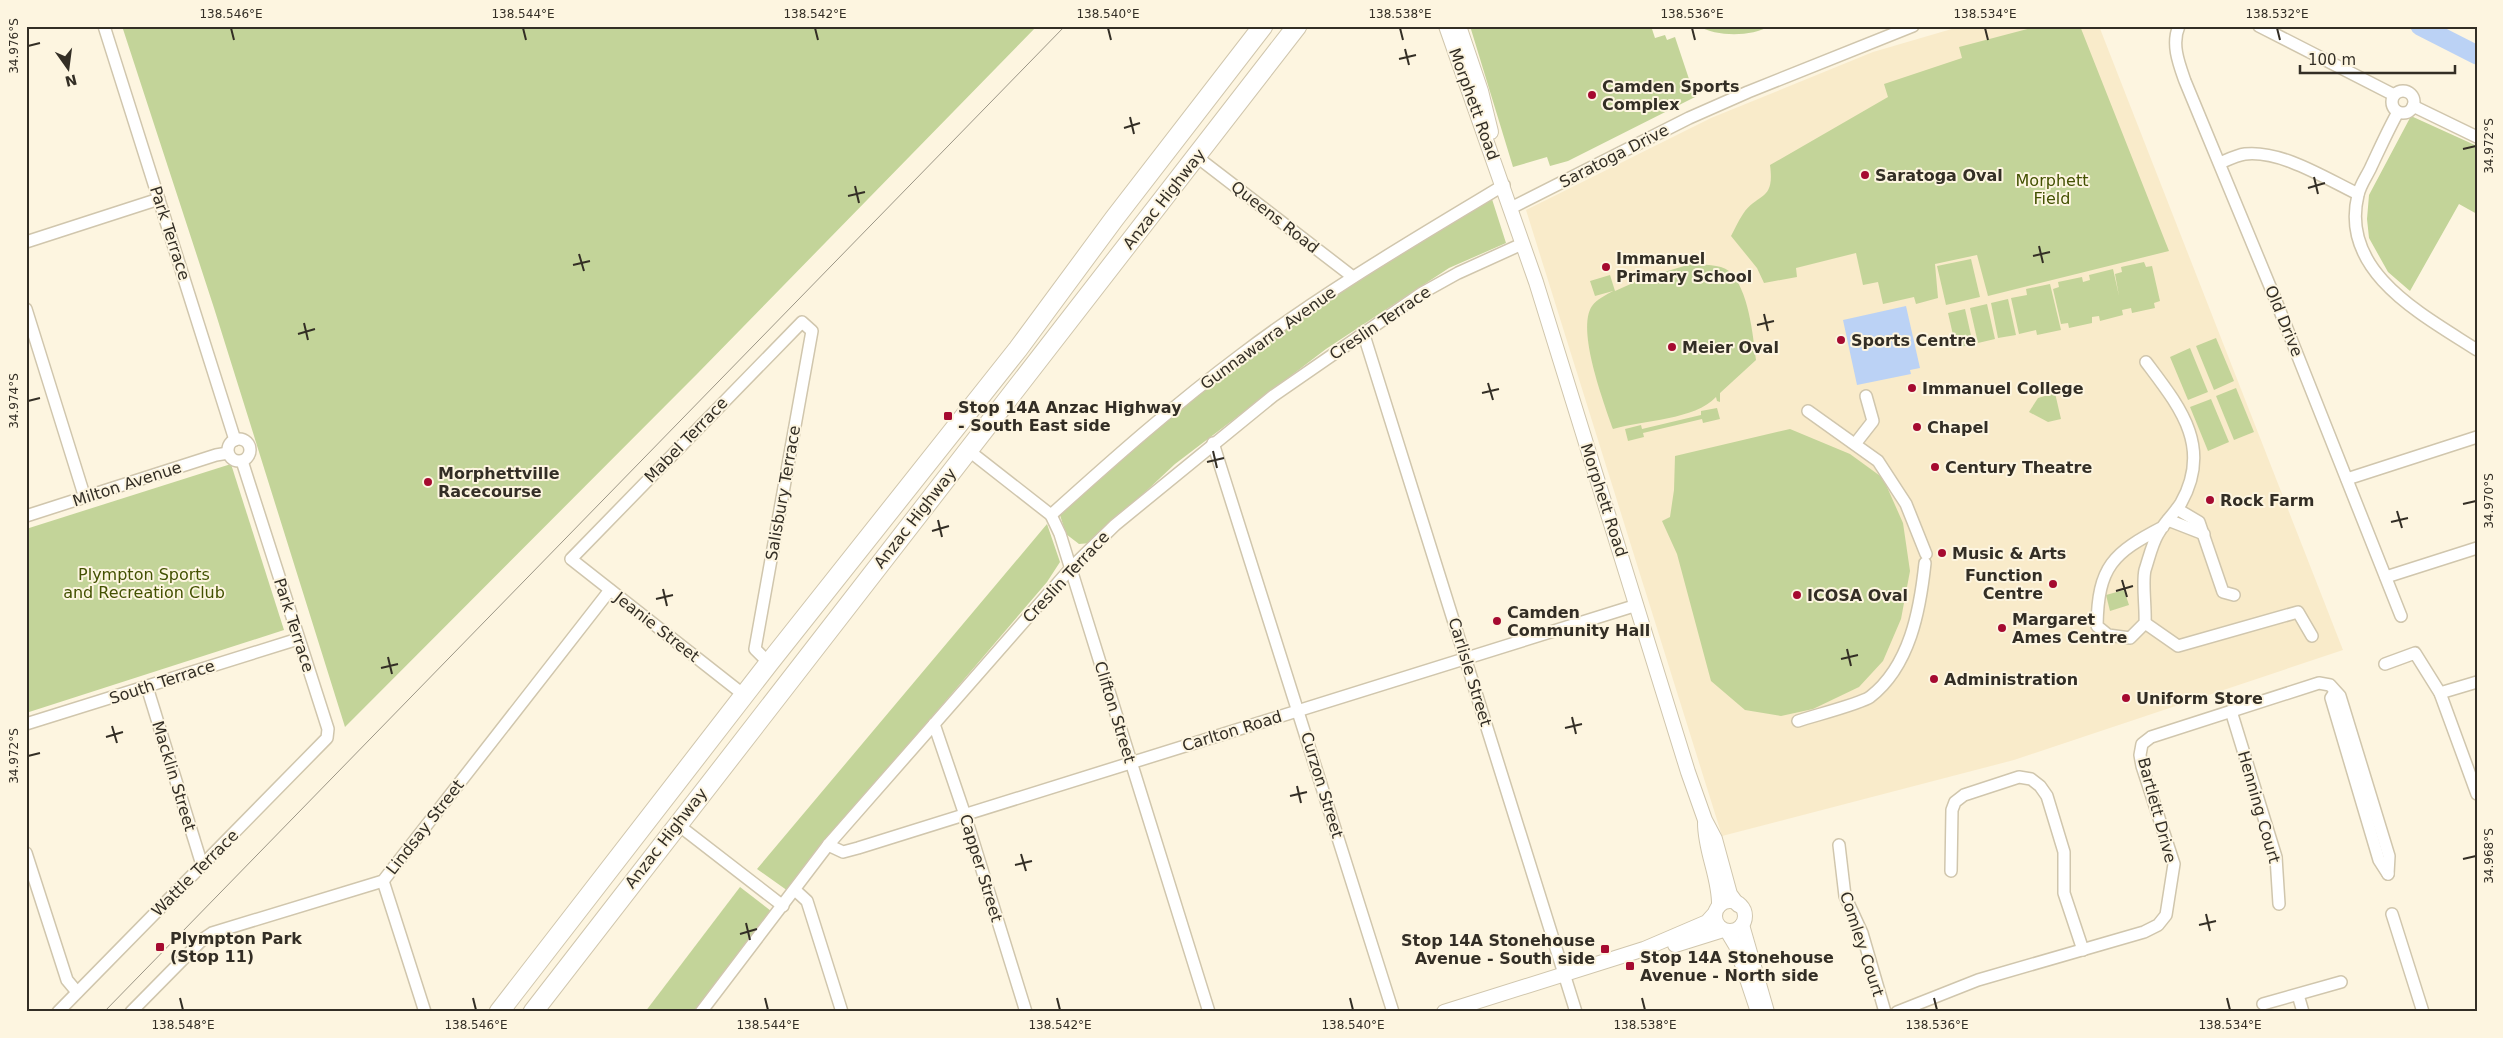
<svg xmlns="http://www.w3.org/2000/svg" width="2503" height="1038" viewBox="0 0 2503 1038" font-family="'DejaVu Sans',sans-serif">
  <style>
    .built { fill: #f9ebca }
    .green { fill: #c3d499 }
    .water { fill: #bbd2f5 }
    .lines { fill: none; stroke-linecap: round; stroke-linejoin: round }
    .river { stroke: #bbd2f5; stroke-width: 19 }
    .minor-casing { stroke: #d0c6ad; stroke-width: 14 }
    .tertiary-casing { stroke: #d0c6ad; stroke-width: 16 }
    .trunk-casing { stroke: #d0c6ad; stroke-width: 21 }
    .minor { stroke: #fff; stroke-width: 11 }
    .tertiary { stroke: #fff; stroke-width: 14 }
    .trunk { stroke: #fff; stroke-width: 19 }
    .tram { stroke: #9b9585; stroke-width: 1 }
    .ticks { fill: none; stroke: #332e25; stroke-width: 2 }
    .poi-dot { fill: #a50a30; stroke: #fdf5e0; stroke-width: 2 }
    .labels { text-anchor: middle; dominant-baseline: central; stroke-width: 4; stroke-linejoin: round; paint-order: stroke }
    .poi-label { font-size: 16px; font-weight: bold; fill: #332e25; stroke: #fdf5e0; text-anchor: start }
    .street-label { font-size: 16px; fill: #332e25; stroke: #fdf5e0 }
    .park-label { font-size: 16px; fill: #435102; stroke: #fdf5e0 }
    .neatline { fill: none; stroke: #332e25; stroke-width: 2 }
    .ticks-label { font-size: 12px; text-anchor: middle; fill: #332e25 }
  </style>
  <rect width="100%" height="100%" fill="#fdf5e0"/>
  <path class="built" d="M 1962,26 L 2099,26 L 2343,650 L 2014,760 L 1722,836 L 1526,210 L 1711,118 L 1873,52 Z"/>
  <g class="green">
    <path d="M 122,26 L 1037,26 L 698,373 L 345,727 L 214,308 Z"/>
    <path d="M 1470,26 L 1651,26 L 1655,38 L 1665,35 L 1667,40 L 1675,37 L 1695,97 L 1568,161 L 1550,166 L 1547,157 L 1513,167 Z"/>
    <path d="M 1698,26 L 1770,26 C 1751,37 1717,37 1698,26 Z"/>
    <path d="M 2039,26 L 2080,26 L 2169,251 L 1988,296 L 1977,255 L 1935,264 L 1938,298 L 1916,304 L 1914,297 L 1883,304 L 1878,282 L 1863,285 L 1856,253 L 1796,268 L 1797,277 L 1764,283 L 1757,268 L 1731,236 C 1735,229 1738,221 1743,214 C 1758,192 1775,202 1770,165 L 1888,97 L 1884,84 L 1962,58 L 1959,47 Z"/>
    <path d="M 2411,116 L 2477,146 L 2477,214 L 2459,204 L 2410,291 L 2388,272 L 2369,238 L 2367,219 L 2369,195 Z"/>
    <path d="M 1491,196 L 1506,243 L 1449,268 L 1326,349 L 1175,464 L 1091,543 L 1079,544 L 1066,534 L 1059,512 L 1225,370 L 1356,279 Z"/>
    <path d="M 1971,259 L 1980,297 L 1946,305 L 1937,266 Z"/>
    <path d="M 2144,262 L 2146,267 L 2152,266 L 2160,301 L 2154,303 L 2155,308 L 2132,313 L 2131,308 L 2122,310 L 2123,315 L 2100,321 L 2099,316 L 2092,317 L 2092,323 L 2069,328 L 2068,323 L 2061,324 L 2053,289 L 2059,287 L 2058,282 L 2082,277 L 2083,282 L 2090,280 L 2089,275 L 2113,269 L 2119,296 L 2115,274 L 2122,272 L 2121,267 Z"/>
    <path d="M 1691,264 C 1703,265 1720,264 1729,271 C 1749,289 1753,336 1756,360 L 1720,393 L 1720,402 L 1717,401 L 1716,397 C 1695,420 1643,420 1613,429 C 1604,403 1576,329 1592,306 C 1597,299 1606,295 1613,291 L 1595,296 L 1590,281 L 1610,275 L 1615,291 L 1644,278 Z"/>
    <path d="M 2050,284 L 2061,330 L 2037,335 L 2036,330 L 2019,334 L 2011,298 L 2027,295 L 2026,289 Z"/>
    <path d="M 2008,299 L 2016,335 L 1998,338 L 1991,303 Z"/>
    <path d="M 1987,304 L 1995,339 L 1978,343 L 1970,308 Z"/>
    <path d="M 1965,309 L 1973,344 L 1956,348 L 1948,313 Z"/>
    <path d="M 2216,338 L 2234,381 L 2214,390 L 2196,346 Z"/>
    <path d="M 2190,348 L 2208,392 L 2188,400 L 2170,357 Z"/>
    <path d="M 2236,388 L 2254,432 L 2234,440 L 2216,396 Z"/>
    <path d="M 2055,393 L 2061,419 L 2048,422 L 2029,412 L 2038,398 Z"/>
    <path d="M 2211,399 L 2229,442 L 2208,451 L 2190,407 Z"/>
    <path d="M 1717,408 L 1720,419 L 1703,423 L 1702,419 L 1643,433 L 1644,437 L 1628,441 L 1625,429 L 1641,425 L 1642,429 L 1701,415 L 1701,411 Z"/>
    <path d="M 1790,429 L 1850,454 L 1883,478 L 1903,523 L 1910,571 L 1901,619 L 1883,661 L 1859,687 L 1813,709 L 1781,716 L 1745,710 L 1711,681 L 1677,554 L 1662,521 L 1670,517 L 1674,490 L 1675,456 Z"/>
    <path d="M 231,464 L 284,630 L 26,713 L 26,529 Z"/>
    <path d="M 1047,524 L 1060,562 L 1047,582 L 821,847 L 788,891 L 757,869 Z"/>
    <path d="M 2124,590 L 2129,605 L 2110,611 L 2106,595 Z"/>
    <path d="M 740,887 L 771,911 L 693,1012 L 645,1012 Z"/>
  </g>
  <path class="water" d="M 1906,306 L 1920,368 L 1910,370 L 1911,374 L 1857,385 L 1843,320 Z"/>
  <g class="lines">
    <path class="river" d="M 2420,26 L 2477,55"/>
    <g class="minor-casing">
      <g id="minor">
        <path d="M 104,26 L 235,440"/>
        <path d="M 2179,26 C 2171,44 2179,64 2185,81 L 2274,296 L 2401,616"/>
        <path d="M 2259,26 L 2394,95"/>
        <circle cx="2403" cy="102" r="11"/>
        <path d="M 2413,106 L 2477,137"/>
        <path d="M 2398,112 C 2388,130 2380,148 2371,167 C 2367,176 2360,185 2358,195 C 2339,272 2423,315 2477,350"/>
        <path d="M 1197,157 L 1353,277"/>
        <path d="M 2220,163 C 2227,160 2237,155 2245,154 C 2281,150 2325,178 2358,194"/>
        <path d="M 1511,208 L 1689,118 L 1748,92 L 1913,26"/>
        <path d="M 26,242 L 159,199"/>
        <path d="M 26,309 L 85,498"/>
        <path d="M 1363,332 L 1576,1012"/>
        <path d="M 2146,362 C 2179,406 2213,446 2181,503 C 2174,514 2164,523 2158,534 C 2152,544 2149,558 2145,570 C 2142,582 2146,609 2145,623 L 2130,638 L 2108,635 L 2097,626 C 2098,566 2113,553 2163,527"/>
        <path d="M 1808,411 L 1878,461 L 1906,504 L 1926,554"/>
        <circle cx="239" cy="450" r="11"/>
        <path d="M 1213,443 L 1393,1012"/>
        <path d="M 1855,444 L 1873,421 L 1866,396"/>
        <path d="M 968,450 L 1051,515 L 1060,534 L 1209,1012"/>
        <path d="M 2347,479 L 2477,437"/>
        <path d="M 2177,509 L 2199,522 L 2223,592 L 2234,595"/>
        <path d="M 1051,515 C 1113,459 1175,404 1242,354 C 1325,291 1415,239 1504,185"/>
        <path d="M 26,516 L 216,455 L 228,453"/>
        <path d="M 2168,520 L 2204,534"/>
        <path d="M 2386,577 L 2477,548"/>
        <path d="M 2145,623 L 2178,646 L 2298,612 L 2312,636"/>
        <path d="M 2385,664 L 2415,653 L 2440,693 L 2477,794"/>
        <path d="M 147,687 L 202,865"/>
        <path d="M 2335,692 L 2331,698 L 2379,860 L 2388,874"/>
        <path d="M 2440,693 L 2477,682"/>
        <path d="M 744,695 L 571,559 L 802,322 L 812,331 L 755,649 L 769,663"/>
        <path d="M 2231,711 L 2276,857 L 2279,904"/>
        <path d="M 1798,721 C 1812,716 1860,704 1870,697 C 1910,666 1920,610 1925,563"/>
        <path d="M 26,724 L 298,639"/>
        <path d="M 934,724 L 965,815 L 1026,1012"/>
        <path d="M 677,824 L 783,906"/>
        <path d="M 828,845 L 843,852 L 858,848 L 1637,605"/>
        <path d="M 1839,845 L 1845,896 L 1862,933 L 1885,1012"/>
        <path d="M 26,853 L 67,980 L 77,992"/>
        <path d="M 1951,871 L 1952,810 L 1955,802 L 1964,795 L 2019,777 L 2031,779 L 2040,786 L 2047,796 L 2064,852 L 2064,893 L 2083,950"/>
        <path d="M 383,881 L 425,1012"/>
        <path d="M 795,890 L 807,901 L 842,1012"/>
        <path d="M 2392,914 L 2423,1012"/>
        <path d="M 2298,995 L 2303,1012"/>
        <path d="M 2263,1004 L 2341,982"/>
        <path d="M 58,1012 L 327,738 L 328,729 L 242,461"/>
        <path d="M 131,1012 L 203,939 L 212,933 L 383,881 L 610,590"/>
        <path d="M 701,1012 L 828,845 L 1071,568 L 1115,525 L 1273,396 L 1422,293 L 1458,273 L 1522,244"/>
        <path d="M 1897,1012 L 1978,980 L 2144,932 L 2158,925 L 2166,915 L 2174,864 L 2142,766 L 2140,755 L 2142,744 L 2151,737 L 2319,683 L 2330,685 L 2340,696 L 2389,856 L 2388,874"/>
      </g>
    </g>
    <g class="tertiary-casing">
      <g id="tertiary">
        <path d="M 1446,26 L 1536,282 L 1688,772 L 1705,820 L 1715,839 L 1730,894 L 1738,905"/>
        <path d="M 1459,26 L 1481,91 L 1491,132"/>
        <path d="M 1705,823 C 1705,852 1720,878 1719,906"/>
        <circle cx="1730" cy="916" r="15"/>
        <path d="M 1742,925 L 1767,1012"/>
        <path d="M 1727,931 L 1736,946 L 1758,1012"/>
        <path d="M 1675,945 L 1723,930"/>
        <path d="M 1444,1012 L 1644,949 L 1707,922 L 1715,913"/>
      </g>
    </g>
    <g class="trunk-casing">
      <g id="trunk">
        <path d="M 499,1012 L 769,663 L 1018,349 L 1114,219 L 1263,26"/>
        <path d="M 533,1012 L 1297,26"/>
      </g>
    </g>
    <use href="#minor" class="minor"/>
    <use href="#tertiary" class="tertiary"/>
    <use href="#trunk" class="trunk"/>
    <path class="tram" d="M 104,1012 L 1065,26"/>
  </g>
  <path class="ticks" d="M 231,28 L 234,40M 523,28 L 526,40M 815,28 L 818,40M 1108,28 L 1111,40M 1400,28 L 1403,40M 1692,28 L 1695,40M 1985,28 L 1988,40M 2277,28 L 2280,40M 28,46 L 40,43M 1405,49 L 1409,65M 1399,59 L 1416,55M 1130,117 L 1134,134M 1124,128 L 1140,123M 2463,149 L 2476,146M 2314,177 L 2318,194M 855,186 L 859,203M 2308,188 L 2325,183M 848,196 L 865,192M 2039,246 L 2043,263M 579,254 L 584,271M 2033,256 L 2050,252M 573,265 L 590,261M 1764,314 L 1768,331M 304,323 L 308,340M 1757,325 L 1774,321M 298,334 L 315,329M 1488,383 L 1493,400M 1482,393 L 1499,389M 28,401 L 40,398M 1213,451 L 1217,468M 1207,462 L 1224,458M 2463,504 L 2476,501M 2397,511 L 2402,528M 938,520 L 942,537M 2391,522 L 2408,518M 932,531 L 949,526M 2122,580 L 2127,597M 663,589 L 667,606M 2116,591 L 2133,586M 656,599 L 673,595M 1847,649 L 1851,666M 388,657 L 392,674M 1841,659 L 1858,655M 381,668 L 398,664M 1572,717 L 1576,734M 112,726 L 117,743M 1565,728 L 1582,724M 106,737 L 123,732M 28,756 L 40,753M 1297,786 L 1301,803M 1290,796 L 1307,792M 1021,854 L 1026,871M 2463,859 L 2476,856M 1015,865 L 1032,861M 2206,914 L 2210,931M 746,923 L 750,940M 2199,925 L 2216,921M 740,934 L 757,929M 180,998 L 183,1010M 473,998 L 476,1010M 765,998 L 768,1010M 1057,998 L 1060,1010M 1350,998 L 1353,1010M 1642,998 L 1645,1010M 1934,998 L 1937,1010M 2227,998 L 2230,1010"/>
  <g class="poi-dot">
    <circle cx="1592" cy="95" r="5"/>
    <circle cx="1865" cy="175" r="5"/>
    <circle cx="1606" cy="267" r="5"/>
    <circle cx="1841" cy="340" r="5"/>
    <circle cx="1672" cy="347" r="5"/>
    <circle cx="1912" cy="388" r="5"/>
    <rect x="943" y="411" width="10" height="10" rx="2.5"/>
    <circle cx="1917" cy="427" r="5"/>
    <circle cx="1935" cy="467" r="5"/>
    <circle cx="428" cy="482" r="5"/>
    <circle cx="2210" cy="500" r="5"/>
    <circle cx="1942" cy="553" r="5"/>
    <circle cx="2053" cy="584" r="5"/>
    <circle cx="1797" cy="595" r="5"/>
    <circle cx="1497" cy="621" r="5"/>
    <circle cx="2002" cy="628" r="5"/>
    <circle cx="1934" cy="679" r="5"/>
    <circle cx="2126" cy="698" r="5"/>
    <rect x="155" y="942" width="10" height="10" rx="2.5"/>
    <rect x="1600" y="944" width="10" height="10" rx="2.5"/>
    <rect x="1625" y="961" width="10" height="10" rx="2.5"/>
  </g>
  <g class="labels">
    <g class="poi-label">
      <text x="1602" y="86">Camden Sports<tspan x="1602" dy="18">Complex</tspan></text>
      <text x="1875" y="175">Saratoga Oval</text>
      <text x="1616" y="258">Immanuel<tspan x="1616" dy="18">Primary School</tspan></text>
      <text x="1851" y="340">Sports Centre</text>
      <text x="1682" y="347">Meier Oval</text>
      <text x="1922" y="388">Immanuel College</text>
      <text x="958" y="407">Stop 14A Anzac Highway<tspan x="958" dy="18">- South East side</tspan></text>
      <text x="1927" y="427">Chapel</text>
      <text x="1945" y="467">Century Theatre</text>
      <text x="438" y="473">Morphettville<tspan x="438" dy="18">Racecourse</tspan></text>
      <text x="2220" y="500">Rock Farm</text>
      <text x="1952" y="553">Music &amp; Arts</text>
      <text x="2043" y="575" text-anchor="end">Function<tspan x="2043" dy="18">Centre</tspan></text>
      <text x="1807" y="595">ICOSA Oval</text>
      <text x="1507" y="612">Camden<tspan x="1507" dy="18">Community Hall</tspan></text>
      <text x="2012" y="619">Margaret<tspan x="2012" dy="18">Ames Centre</tspan></text>
      <text x="1944" y="679">Administration</text>
      <text x="2136" y="698">Uniform Store</text>
      <text x="170" y="938">Plympton Park<tspan x="170" dy="18">(Stop 11)</tspan></text>
      <text x="1595" y="940" text-anchor="end">Stop 14A Stonehouse<tspan x="1595" dy="18">Avenue - South side</tspan></text>
      <text x="1640" y="957">Stop 14A Stonehouse<tspan x="1640" dy="18">Avenue - North side</tspan></text>
    </g>
    <g class="street-label">
      <text transform="translate(1474 104) rotate(70)">Morphett Road</text>
      <text transform="translate(1614 156) rotate(-27)">Saratoga Drive</text>
      <text transform="translate(1164 199) rotate(-52)">Anzac Highway</text>
      <text transform="translate(1275 217) rotate(38)">Queens Road</text>
      <text transform="translate(170 233) rotate(72)">Park Terrace</text>
      <text transform="translate(2284 321) rotate(68)">Old Drive</text>
      <text transform="translate(1380 323) rotate(-34)">Creslin Terrace</text>
      <text transform="translate(1268 338) rotate(-36)">Gunnawarra Avenue</text>
      <text transform="translate(686 440) rotate(-46)">Mabel Terrace</text>
      <text transform="translate(127 484) rotate(-18)">Milton Avenue</text>
      <text transform="translate(783 493) rotate(-80)">Salisbury Terrace</text>
      <text transform="translate(1604 500) rotate(72)">Morphett Road</text>
      <text transform="translate(915 518) rotate(-52)">Anzac Highway</text>
      <text transform="translate(1066 577) rotate(-47)">Creslin Terrace</text>
      <text transform="translate(294 625) rotate(72)">Park Terrace</text>
      <text transform="translate(657 627) rotate(38)">Jeanie Street</text>
      <text transform="translate(1470 672) rotate(73)">Carlisle Street</text>
      <text transform="translate(162 682) rotate(-18)">South Terrace</text>
      <text transform="translate(1115 712) rotate(73)">Clifton Street</text>
      <text transform="translate(1232 731) rotate(-17)">Carlton Road</text>
      <text transform="translate(174 776) rotate(73)">Macklin Street</text>
      <text transform="translate(1322 785) rotate(73)">Curzon Street</text>
      <text transform="translate(2259 807) rotate(74)">Henning Court</text>
      <text transform="translate(2157 810) rotate(75)">Bartlett Drive</text>
      <text transform="translate(425 827) rotate(-52)">Lindsay Street</text>
      <text transform="translate(666 838) rotate(-52)">Anzac Highway</text>
      <text transform="translate(981 868) rotate(73)">Capper Street</text>
      <text transform="translate(195 873) rotate(-45)">Wattle Terrace</text>
      <text transform="translate(1862 944) rotate(72)">Comley Court</text>
    </g>
    <g class="park-label">
      <text x="2052" y="180">Morphett<tspan x="2052" dy="18">Field</tspan></text>
      <text x="144" y="574">Plympton Sports<tspan x="144" dy="18">and Recreation Club</tspan></text>
    </g>
  </g>
  <rect width="2503" height="1038" fill="none" stroke="#fdf5e0" stroke-width="55"/>
  <g transform="translate(68 68) rotate(166)" stroke="#fdf5e0" stroke-width="4" paint-order="stroke">
  <path d="M0-4L9 19L0 12L-9 19Z" fill="#332e25"/>
  <text y="-8" font-size="14" font-weight="bold" text-anchor="middle" fill="#332e25">N</text>
  </g>
  <path d="M2300 65v8h155v-8" fill="none" stroke="#332e25" stroke-width="2.5"/>
  <text x="2308" y="65" font-size="15" fill="#332e25" stroke="#fdf5e0" stroke-width="4" paint-order="stroke">100 m</text>
  <rect x="28" y="28" width="2448" height="982" class="neatline"/>
  <g class="ticks-label">
    <text x="231" y="18">138.546°E</text>
    <text x="523" y="18">138.544°E</text>
    <text x="815" y="18">138.542°E</text>
    <text x="1108" y="18">138.540°E</text>
    <text x="1400" y="18">138.538°E</text>
    <text x="1692" y="18">138.536°E</text>
    <text x="1985" y="18">138.534°E</text>
    <text x="2277" y="18">138.532°E</text>
    <text transform="translate(14 46) rotate(-90)" y="4">34.976°S</text>
    <text transform="translate(2489 146) rotate(-90)" y="4">34.972°S</text>
    <text transform="translate(14 401) rotate(-90)" y="4">34.974°S</text>
    <text transform="translate(2489 501) rotate(-90)" y="4">34.970°S</text>
    <text transform="translate(14 756) rotate(-90)" y="4">34.972°S</text>
    <text transform="translate(2489 856) rotate(-90)" y="4">34.968°S</text>
    <text x="183" y="1029">138.548°E</text>
    <text x="476" y="1029">138.546°E</text>
    <text x="768" y="1029">138.544°E</text>
    <text x="1060" y="1029">138.542°E</text>
    <text x="1353" y="1029">138.540°E</text>
    <text x="1645" y="1029">138.538°E</text>
    <text x="1937" y="1029">138.536°E</text>
    <text x="2230" y="1029">138.534°E</text>
  </g>
</svg>
